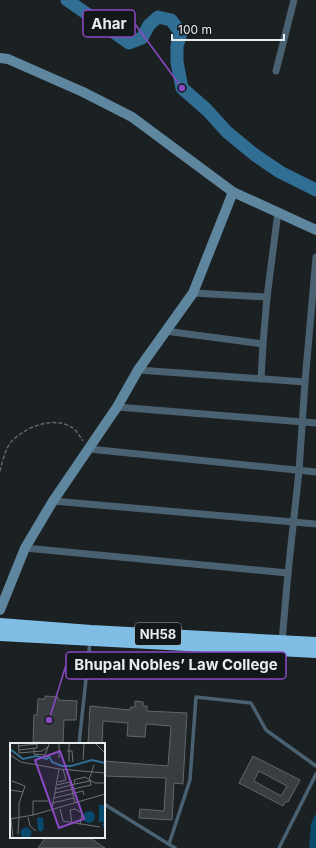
<svg xmlns="http://www.w3.org/2000/svg" width="316" height="848" viewBox="0 0 316 848" font-family="Inter,sans-serif">
  <style>
    .green { fill: #084a6b }
    .lines { fill: none; stroke-linecap: round; stroke-linejoin: round }
    .river { stroke: #316e93; stroke-width: 13 }
    .building { fill: #373d41; stroke: #60666a; fill-rule: evenodd }
    .path { stroke: #606567; stroke-width: 1.5; stroke-dasharray: 4 2; stroke-linecap: butt }
    .lane { stroke: #496171; stroke-width: 3.5 }
    .street { stroke: #496171; stroke-width: 7 }
    .secondary { stroke: #5f869f; stroke-width: 10 }
    .highway { stroke: #7fbde5; stroke-width: 12 }
    .labels { text-anchor: middle; dominant-baseline: central; stroke-width: 3; stroke-linejoin: round; paint-order: stroke }
    .shield { fill: #12171a; stroke: #a8acae; stroke-width: 1 }
    .shield-label { font-size: 13px; font-weight: bold; fill: #e8ecee }
    .inset-river { fill: none; stroke: #316e93; stroke-width: 2 }
    .inset-road { fill: none; stroke: #6d7274; stroke-width: 1 }
    .view { fill: #8b49c6; fill-opacity: 0.15; stroke: #8b49c6; stroke-width: 2 }
    .inset-edge { fill: none; stroke: #e8ecee; stroke-width: 2 }
    .leader { fill: none; stroke: #8b49c6; stroke-width: 1.5 }
    .callout-dot { fill: #8b49c6; stroke: #12171a; stroke-width: 1.5 }
    .callout { fill: #12171a; stroke: #8b49c6; stroke-width: 1.5 }
    .callout-label { font-size: 15px; text-anchor: middle; font-weight: bold; fill: #e8ecee }
  </style>
  <rect width="100%" height="100%" fill="#1b2023"/>
  <path class="green" d="M 316,813 L 316,848 L 309,848 L 311,824 Z"/>
  <g class="lines">
    <path class="river" d="M 67,0 L 129,43 L 142,38 L 149,25 L 158,17 L 171,20 L 181,33 L 177,46 L 177,62 L 182,88 L 207,110 L 227,132 L 255,155 L 280,172 L 316,190"/>
  </g>
  <g class="building">
    <path d="M 45,696 L 58,697 L 58,700 L 77,701 L 76,720 L 64,720 L 63,743 L 33,742 L 34,715 L 37,715 L 38,699 L 45,699 Z"/>
    <path d="M 135,701 L 143,702 L 143,706 L 147,706 L 147,711 L 187,713 L 183,784 L 174,783 L 172,820 L 139,818 L 140,809 L 164,811 L 166,778 L 104,776 L 104,761 L 168,766 L 171,726 L 146,724 L 145,737 L 127,736 L 128,723 L 103,721 L 102,744 L 88,744 L 90,706 L 130,710 L 131,707 L 135,707 Z"/>
    <path d="M 253,756 L 300,780 L 288,802 L 286,801 L 283,806 L 239,783 ZM 259,771 L 287,786 L 281,796 L 254,781 Z"/>
    <path d="M 46,837 L 94,837 L 92,839 L 105,848 L 38,848 Z"/>
  </g>
  <g class="lines">
    <path class="path" d="M 0,471 C 2,463 6,447 11,442 C 25,427 52,416 71,427 C 76,429 80,437 83,441"/>
    <g class="lane">
      <path d="M 79,744 L 90,642"/>
      <path d="M 104,804 L 175,848"/>
      <path d="M 169,844 L 190,780 L 196,697 L 251,703 L 266,730 L 316,766"/>
      <path d="M 279,848 L 316,774"/>
    </g>
    <g class="street">
      <path d="M 276,71 L 294,0"/>
      <path d="M 193,293 L 267,297"/>
      <path d="M 165,331 L 263,344 L 267,297 L 278,212"/>
      <path d="M 138,370 L 305,382"/>
      <path d="M 261,379 L 263,344"/>
      <path d="M 117,407 L 316,423"/>
      <path d="M 89,449 L 316,472"/>
      <path d="M 53,501 L 316,524"/>
      <path d="M 25,548 L 288,573"/>
      <path d="M 282,641 L 288,573 L 299,471 L 305,382 L 316,257"/>
    </g>
    <g class="secondary">
      <path d="M 0,58 L 8,59 L 83,92 L 132,117 L 233,192"/>
      <path d="M 0,610 L 25,548 L 53,501 L 117,407 L 138,370 L 193,293 L 233,192 L 316,230"/>
    </g>
    <g class="highway">
      <path d="M 0,624 L 91,631 L 316,643"/>
      <path d="M 0,635 L 316,652"/>
    </g>
  </g>
  <g class="labels">
    <rect class="shield" x="135" y="623" width="46" height="22" rx="3"/>
    <g class="shield-label">
      <text x="158" y="634">NH58</text>
    </g>
  </g>
  <g transform="translate(10 743)">
    <rect width="95" height="95" fill="#1b2023"/>
    <path d="M 89,62 L 95,62 L 94,85 L 92,82 L 94,79 L 89,79 ZM73 74a6 6 0 1 1 12 0a6 6 0 1 1-12 0ZM 29,74 L 33,75 L 34,86 L 31,89 L 28,87 L 27,76 ZM10.5 90a5.5 5.5 0 1 1 11 0a5.5 5.5 0 1 1-11 0Z" fill="#084a6b"/>
    <path class="inset-river" d="M 0,6 L 13,16 L 26,13 L 37,16 L 39,13 L 42,19 L 52,23 L 61,23 L 82,17 L 95,20"/>
    <path class="inset-road" d="M 8,0 L 9,7 L 27,5 L 27,0M 59,0 L 59,19M 85,0 L 95,10M 49,1 L 49,15M 8,3 L 27,1M 24,6 L 24,11 L 35,12 L 38,4M 9,7 L 9,10 L 32,8 L 38,4 L 39,1M 57,8 L 62,8 L 63,19M 0,12 L 11,19 L 49,26M 73,17 L 74,0M 57,26 L 65,60M 79,37 L 84,22M 2,38 L 15,43 L 13,49M 48,39 L 56,37 L 53,26M 65,41 L 80,38M 47,42 L 60,39M 46,46 L 65,41 L 64,37 L 75,34 L 85,40 L 95,40M 0,47 L 13,49 L 9,60 L 9,74M 45,50 L 81,42 L 80,37M 44,55 L 73,48 L 74,52M 42,60 L 64,55M 42,66 L 49,26 L 95,30M 50,66 L 53,78 L 90,84M 23,72 L 23,58 L 38,58M 18,74 L 20,83 L 26,88M 0,76 L 23,72 L 95,51M 1,76 L 3,95M 62,80 L 60,67 L 65,66 L 72,70 L 70,82M 8,91 L 9,75"/>
    <path class="view" d="M 50,8 L 74,76 L 49,85 L 25,17 Z"/>
    <rect width="95" height="95" class="inset-edge"/>
  </g>
  <path class="leader" d="M182 88L135 24M49 720L66 665"/>
  <g class="callout-dot">
    <circle cx="182" cy="88" r="4"/>
    <circle cx="49" cy="720" r="4"/>
  </g>
  <g class="callout">
    <rect x="83" y="10" width="52" height="27" rx="4"/>
    <rect x="66" y="652" width="220" height="27" rx="4"/>
  </g>
  <g class="callout-label">
    <text x="109" y="29">Ahar</text>
    <text x="176" y="670">Bhupal Nobles’ Law College</text>
  </g>
  <path d="M172 34v6h112v-6" fill="none" stroke="#e8ecee" stroke-width="2"/>
  <text x="178" y="34" font-size="12" fill="#e8ecee" stroke="#12171a" stroke-width="3" paint-order="stroke">100 m</text>
</svg>
